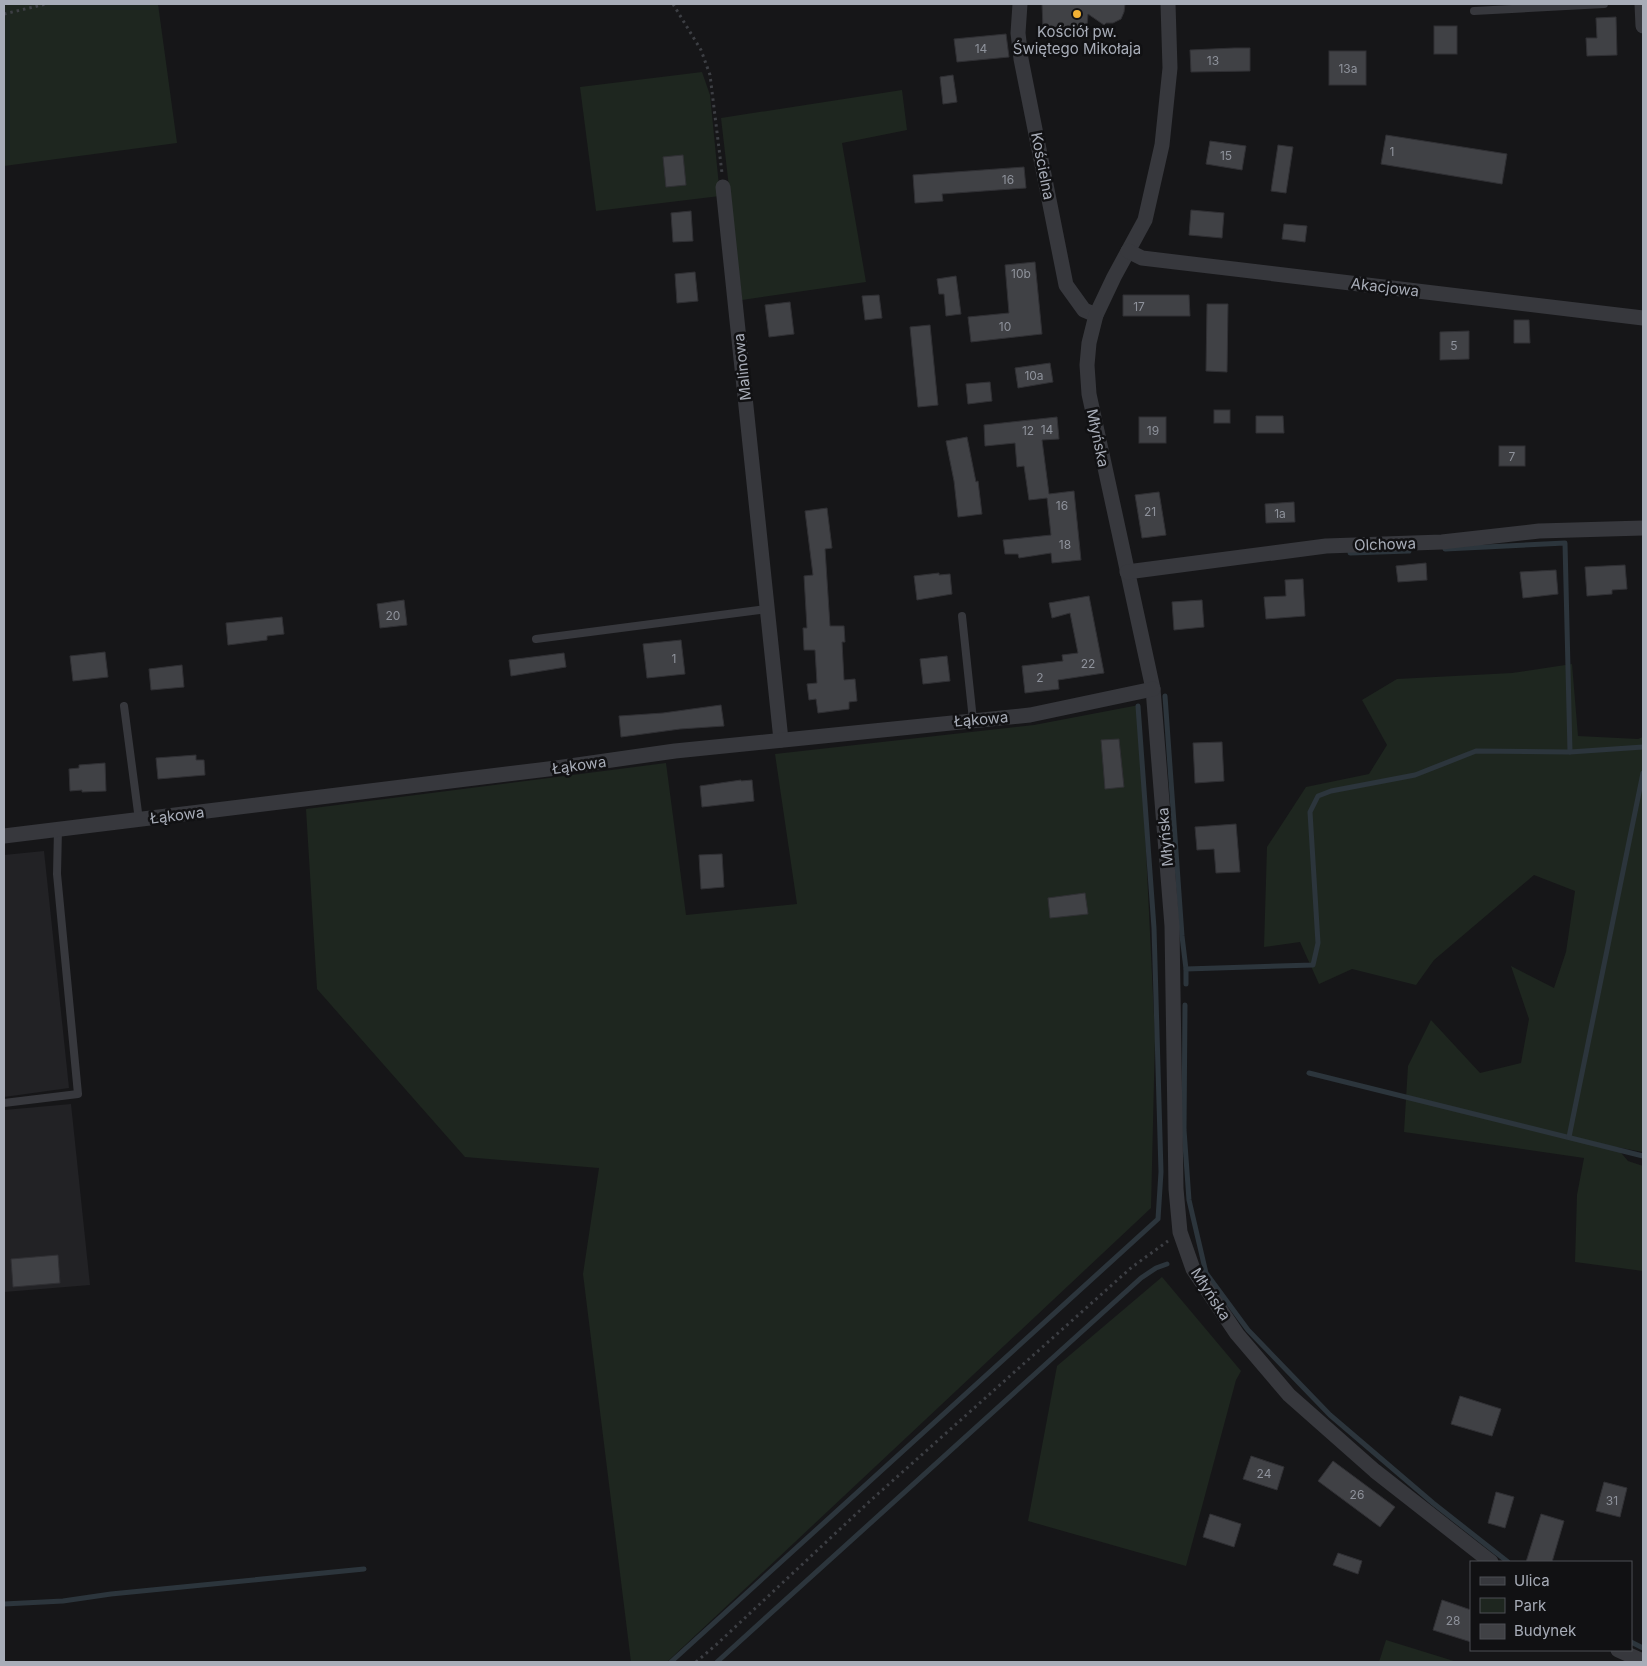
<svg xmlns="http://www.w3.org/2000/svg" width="1647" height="1666" viewBox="0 0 1647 1666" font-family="Inter,sans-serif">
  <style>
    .built { fill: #222225 }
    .green { fill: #1e261f }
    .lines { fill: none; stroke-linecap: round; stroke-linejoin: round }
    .stream { stroke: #2c353c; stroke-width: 5 }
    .building { fill: #404145; stroke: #303034 }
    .path { stroke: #3d3f44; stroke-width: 3; stroke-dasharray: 2.5 4; stroke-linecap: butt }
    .lane { stroke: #37383d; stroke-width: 8 }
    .street { stroke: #37383d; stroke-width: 15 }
    .poi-dot { fill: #f2b134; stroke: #111113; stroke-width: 2 }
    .labels { text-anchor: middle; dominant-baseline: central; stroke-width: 5; stroke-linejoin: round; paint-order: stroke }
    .number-label { font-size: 12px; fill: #8e929b }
    .poi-label { font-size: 15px; fill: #a8adb8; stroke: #111113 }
    .street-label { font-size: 15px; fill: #a8adb8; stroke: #111113 }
  </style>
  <rect width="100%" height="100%" fill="#161618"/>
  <g class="built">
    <path d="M 44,851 L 69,1088 L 4,1097 L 4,855 Z"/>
    <path d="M 71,1104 L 90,1285 L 4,1292 L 4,1110 Z"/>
  </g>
  <g class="green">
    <path d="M 4,4 L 158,4 L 177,143 L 4,166 Z"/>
    <path d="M 702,72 L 710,95 L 720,196 L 596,211 L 580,87 Z"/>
    <path d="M 902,90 L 907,130 L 842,143 L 866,282 L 742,300 L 721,118 Z"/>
    <path d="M 1572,664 L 1578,736 L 1638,739 L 1643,737 L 1643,1152 L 1616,1147 L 1628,1161 L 1643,1166 L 1643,1271 L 1575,1262 L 1577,1195 L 1584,1158 L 1404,1132 L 1408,1066 L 1431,1020 L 1480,1073 L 1521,1063 L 1529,1019 L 1511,966 L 1554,988 L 1566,952 L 1575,891 L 1534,875 L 1434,960 L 1416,985 L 1352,969 L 1319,984 L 1300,942 L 1264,947 L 1267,847 L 1306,787 L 1369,774 L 1387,745 L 1362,700 L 1397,679 L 1512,673 Z"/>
    <path d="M 1139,705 L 1155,1037 L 1151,1208 L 667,1662 L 631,1662 L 583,1274 L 599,1168 L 465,1157 L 317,989 L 306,809 L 666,763 L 686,915 L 797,904 L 775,754 L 1034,725 Z"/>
    <path d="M 1162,1277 L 1241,1371 L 1236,1380 L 1186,1566 L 1028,1521 L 1057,1366 Z"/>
    <path d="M 1386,1640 L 1457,1662 L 1379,1662 Z"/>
  </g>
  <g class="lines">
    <g class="stream">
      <path d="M 1445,549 L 1565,543 L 1570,752"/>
      <path d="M 1350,553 L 1409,551"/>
      <path d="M 1165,696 L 1182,936 L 1186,969 L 1186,984"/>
      <path d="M 1186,969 L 1313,965 L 1318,943 L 1310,812 L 1318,796 L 1331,791 L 1415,775 L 1476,751 L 1570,752 L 1643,747"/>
      <path d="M 1185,1005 L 1184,1130 L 1189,1200 L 1206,1273 L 1248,1330 L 1330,1415 L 1433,1503 L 1508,1562"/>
      <path d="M 1309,1073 L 1643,1156"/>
      <path d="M 1569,1137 L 1643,773"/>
      <path d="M 4,1604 L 63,1601 L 111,1594 L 364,1569"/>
      <path d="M 1631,1642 L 1643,1648"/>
      <path d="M 671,1662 L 1158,1219 L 1161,1172 L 1154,928 L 1138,706"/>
      <path d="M 717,1662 L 1141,1278 L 1156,1268 L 1167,1264"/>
    </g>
  </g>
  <g class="building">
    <path d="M 1042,4 L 1125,4 L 1124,12 L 1121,19 L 1113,23 L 1106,23 L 1104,25 L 1088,14 L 1087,26 L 1043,28 Z"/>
    <path d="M 1616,17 L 1617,55 L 1587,56 L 1586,38 L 1597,38 L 1596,18 Z"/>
    <rect x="1434" y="26" width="23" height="28"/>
    <path d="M 1006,34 L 1009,57 L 957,62 L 954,39 Z"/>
    <path d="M 1234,48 L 1250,48 L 1250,71 L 1191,72 L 1190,50 Z"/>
    <rect x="1329" y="51" width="37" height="34"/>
    <path d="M 953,75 L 957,102 L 943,104 L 940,77 Z"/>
    <path d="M 1386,135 L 1507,154 L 1502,184 L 1381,164 Z"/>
    <path d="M 1210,141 L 1246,146 L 1242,170 L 1206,164 Z"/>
    <path d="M 1278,145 L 1293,147 L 1286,193 L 1271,191 Z"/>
    <path d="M 683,155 L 686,185 L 666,187 L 663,157 Z"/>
    <path d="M 1024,167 L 1026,188 L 942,194 L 943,201 L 915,203 L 913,175 Z"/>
    <path d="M 1191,210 L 1224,213 L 1222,238 L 1189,235 Z"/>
    <path d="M 691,211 L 693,241 L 673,242 L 671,213 Z"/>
    <path d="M 1284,224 L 1307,226 L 1305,242 L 1282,239 Z"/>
    <path d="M 1035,262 L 1042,334 L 971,342 L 968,317 L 1009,313 L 1005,265 Z"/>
    <path d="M 695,272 L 698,301 L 677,303 L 675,274 Z"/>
    <path d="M 956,276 L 961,314 L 946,316 L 944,294 L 939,294 L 937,279 Z"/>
    <path d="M 879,295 L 882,318 L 865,320 L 862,296 Z"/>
    <path d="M 1123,295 L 1189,295 L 1190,316 L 1123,316 Z"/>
    <path d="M 790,302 L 794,334 L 769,337 L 765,305 Z"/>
    <path d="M 1207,304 L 1228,304 L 1227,372 L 1206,371 Z"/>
    <path d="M 1514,320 L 1529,320 L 1530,343 L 1514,343 Z"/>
    <path d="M 930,325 L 938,405 L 918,407 L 910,327 Z"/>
    <path d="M 1469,331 L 1469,359 L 1440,360 L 1440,332 Z"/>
    <path d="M 1050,363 L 1053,382 L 1018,388 L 1015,368 Z"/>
    <path d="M 990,382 L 992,401 L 968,404 L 966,384 Z"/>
    <rect x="1214" y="410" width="16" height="13"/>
    <path d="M 1256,416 L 1283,416 L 1284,433 L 1256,433 Z"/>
    <path d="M 1057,417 L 1059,439 L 1042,440 L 1049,494 L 1074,491 L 1081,560 L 1052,563 L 1051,553 L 1019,558 L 1018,554 L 1005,554 L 1003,540 L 1051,535 L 1047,498 L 1029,500 L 1024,466 L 1017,467 L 1015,443 L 985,446 L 984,425 Z"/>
    <rect x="1139" y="417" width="27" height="26"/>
    <path d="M 967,437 L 976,482 L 978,481 L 982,514 L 958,517 L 954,481 L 946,441 Z"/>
    <rect x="1499" y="446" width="26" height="20"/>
    <path d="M 1159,492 L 1166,535 L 1142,538 L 1135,495 Z"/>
    <path d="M 1294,502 L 1295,522 L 1266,523 L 1265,504 Z"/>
    <path d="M 827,508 L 832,548 L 825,549 L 830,626 L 844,626 L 845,642 L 842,642 L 844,680 L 855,679 L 857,701 L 849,702 L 849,709 L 818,713 L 816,699 L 809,700 L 807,684 L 817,683 L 815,650 L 804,650 L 803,628 L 807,628 L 804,576 L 813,575 L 805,511 Z"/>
    <path d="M 1426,563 L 1427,580 L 1398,582 L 1396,566 Z"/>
    <path d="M 1625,565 L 1627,589 L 1612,590 L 1612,594 L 1587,596 L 1585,567 Z"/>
    <path d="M 1556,570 L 1558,594 L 1523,598 L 1520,572 Z"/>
    <path d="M 939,573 L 939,575 L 950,574 L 952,594 L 917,600 L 914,576 Z"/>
    <path d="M 1303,579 L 1305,616 L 1266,619 L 1264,597 L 1286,596 L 1285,580 Z"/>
    <path d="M 1089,596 L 1104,673 L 1058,680 L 1059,689 L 1025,693 L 1022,666 L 1063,661 L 1062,655 L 1078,653 L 1070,613 L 1052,618 L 1049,603 Z"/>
    <path d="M 404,600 L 407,625 L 380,628 L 377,604 Z"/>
    <path d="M 1202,600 L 1204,627 L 1174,630 L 1172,602 Z"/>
    <path d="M 282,617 L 284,634 L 267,636 L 267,640 L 228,645 L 226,623 Z"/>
    <path d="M 681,640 L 685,674 L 647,678 L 643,644 Z"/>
    <path d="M 105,652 L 108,677 L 73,681 L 70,656 Z"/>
    <path d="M 564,653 L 566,667 L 511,676 L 509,660 Z"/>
    <path d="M 947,656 L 950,681 L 923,684 L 920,659 Z"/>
    <path d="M 182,665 L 184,687 L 151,690 L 149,669 Z"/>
    <path d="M 721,705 L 724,726 L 680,729 L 621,737 L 619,716 L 663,713 Z"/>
    <path d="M 1119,739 L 1124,787 L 1105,789 L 1101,740 Z"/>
    <path d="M 1222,742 L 1224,781 L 1195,783 L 1193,743 Z"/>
    <path d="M 196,755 L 196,760 L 204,760 L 205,775 L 158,779 L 156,758 Z"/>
    <path d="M 105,763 L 106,791 L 82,792 L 82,790 L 70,791 L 69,769 L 79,768 L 79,765 Z"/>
    <path d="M 741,780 L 741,781 L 752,780 L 754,801 L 702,807 L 700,786 Z"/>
    <path d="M 1236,824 L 1240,872 L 1216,873 L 1214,849 L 1197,850 L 1195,827 Z"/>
    <path d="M 722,854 L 724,887 L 701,889 L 699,855 Z"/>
    <path d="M 1085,893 L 1088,914 L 1050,918 L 1048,898 Z"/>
    <path d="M 58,1255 L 60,1283 L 13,1287 L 11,1259 Z"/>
    <path d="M 1460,1396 L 1501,1409 L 1492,1436 L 1451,1424 Z"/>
    <path d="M 1251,1456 L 1284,1467 L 1277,1490 L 1243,1479 Z"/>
    <path d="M 1333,1461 L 1395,1507 L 1380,1527 L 1318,1481 Z"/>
    <path d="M 1604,1482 L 1627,1488 L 1620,1517 L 1596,1511 Z"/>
    <path d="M 1496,1492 L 1514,1497 L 1505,1528 L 1488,1523 Z"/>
    <path d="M 1210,1514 L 1241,1524 L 1234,1547 L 1203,1537 Z"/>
    <path d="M 1541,1514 L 1564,1521 L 1552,1562 L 1526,1562 Z"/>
    <path d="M 1338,1553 L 1362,1561 L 1358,1574 L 1333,1565 Z"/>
    <path d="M 1442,1600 L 1471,1610 L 1471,1642 L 1433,1630 Z"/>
  </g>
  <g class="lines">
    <g class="path">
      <path d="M 673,4 L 701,50 L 710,75 L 722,173"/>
      <path d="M 4,14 L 46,4"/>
      <path d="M 696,1662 L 717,1644 L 870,1501 L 1132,1267 L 1168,1241"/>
    </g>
    <g class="lane">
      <path d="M 1474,11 L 1604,4"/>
      <path d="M 962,616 L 973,720"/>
      <path d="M 536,639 L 767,609"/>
      <path d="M 124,706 L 139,820"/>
      <path d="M 4,1103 L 78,1094 L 57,874 L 58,829"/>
    </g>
    <g class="street">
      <path d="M 1020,4 L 1018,33 L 1021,59 L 1066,285 L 1084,310 L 1096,315"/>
      <path d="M 1168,4 L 1170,68 L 1162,145 L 1145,220 L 1114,277 L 1096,315 L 1089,343 L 1087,365 L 1089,394 L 1153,689 L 1172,926 L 1176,1189 L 1180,1232 L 1193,1269 L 1237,1334 L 1289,1395 L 1375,1471 L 1491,1562"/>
      <path d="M 1642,4 L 1643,26"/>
      <path d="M 723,187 L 781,740"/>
      <path d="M 1128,251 L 1142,258 L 1643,318"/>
      <path d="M 1127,572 L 1326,546 L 1442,542 L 1539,531 L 1643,528"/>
      <path d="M 4,836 L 556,768 L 675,751 L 1030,715 L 1153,689"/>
      <path d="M 1618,1650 L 1643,1661"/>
    </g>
  </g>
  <circle class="poi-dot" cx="1077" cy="14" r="5"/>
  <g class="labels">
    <g class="number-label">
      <text x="981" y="48">14</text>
      <text x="1213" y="60">13</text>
      <text x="1348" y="68">13a</text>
      <text x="1392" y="151">1</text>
      <text x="1226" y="155">15</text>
      <text x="1008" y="179">16</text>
      <text x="1021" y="273">10b</text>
      <text x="1139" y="306">17</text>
      <text x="1005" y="326">10</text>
      <text x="1454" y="345">5</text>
      <text x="1034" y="375">10a</text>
      <text x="1047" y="429">14</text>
      <text x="1028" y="430">12</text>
      <text x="1153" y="430">19</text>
      <text x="1512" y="456">7</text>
      <text x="1062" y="505">16</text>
      <text x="1150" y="511">21</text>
      <text x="1280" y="513">1a</text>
      <text x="1065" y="544">18</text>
      <text x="393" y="615">20</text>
      <text x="674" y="658">1</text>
      <text x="1088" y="663">22</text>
      <text x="1040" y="677">2</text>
      <text x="1264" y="1473">24</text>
      <text x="1357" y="1494">26</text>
      <text x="1612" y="1500">31</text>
      <text x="1453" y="1620">28</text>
    </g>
    <g class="poi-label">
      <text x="1077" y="31">Kościół pw.<tspan x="1077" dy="17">Świętego Mikołaja</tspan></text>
    </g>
    <g class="street-label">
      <text transform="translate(1043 166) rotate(79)">Kościelna</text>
      <text transform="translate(1385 287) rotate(7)">Akacjowa</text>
      <text transform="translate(742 367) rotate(-96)">Malinowa</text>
      <text transform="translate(1098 438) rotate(78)">Młyńska</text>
      <text transform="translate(1385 544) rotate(-2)">Olchowa</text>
      <text transform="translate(981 719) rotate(-5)">Łąkowa</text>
      <text transform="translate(579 765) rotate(-8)">Łąkowa</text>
      <text transform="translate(177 815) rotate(-7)">Łąkowa</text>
      <text transform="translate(1165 837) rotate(-95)">Młyńska</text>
      <text transform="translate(1211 1294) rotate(57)">Młyńska</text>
    </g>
  </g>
  <rect width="1647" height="1666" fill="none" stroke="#a8adb8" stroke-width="10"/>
  <rect x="1470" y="1561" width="162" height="90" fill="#111113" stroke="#4d4f55"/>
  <rect x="1480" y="1577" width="25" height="8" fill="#37383d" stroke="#4d4f55"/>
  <text x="1514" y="1586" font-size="15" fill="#a8adb8">Ulica</text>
  <rect x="1480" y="1598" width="25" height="15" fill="#1e261f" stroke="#4d4f55"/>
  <text x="1514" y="1611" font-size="15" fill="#a8adb8">Park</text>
  <rect x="1480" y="1624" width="25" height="15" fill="#404145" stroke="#4d4f55"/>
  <text x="1514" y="1636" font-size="15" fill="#a8adb8">Budynek</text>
</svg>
